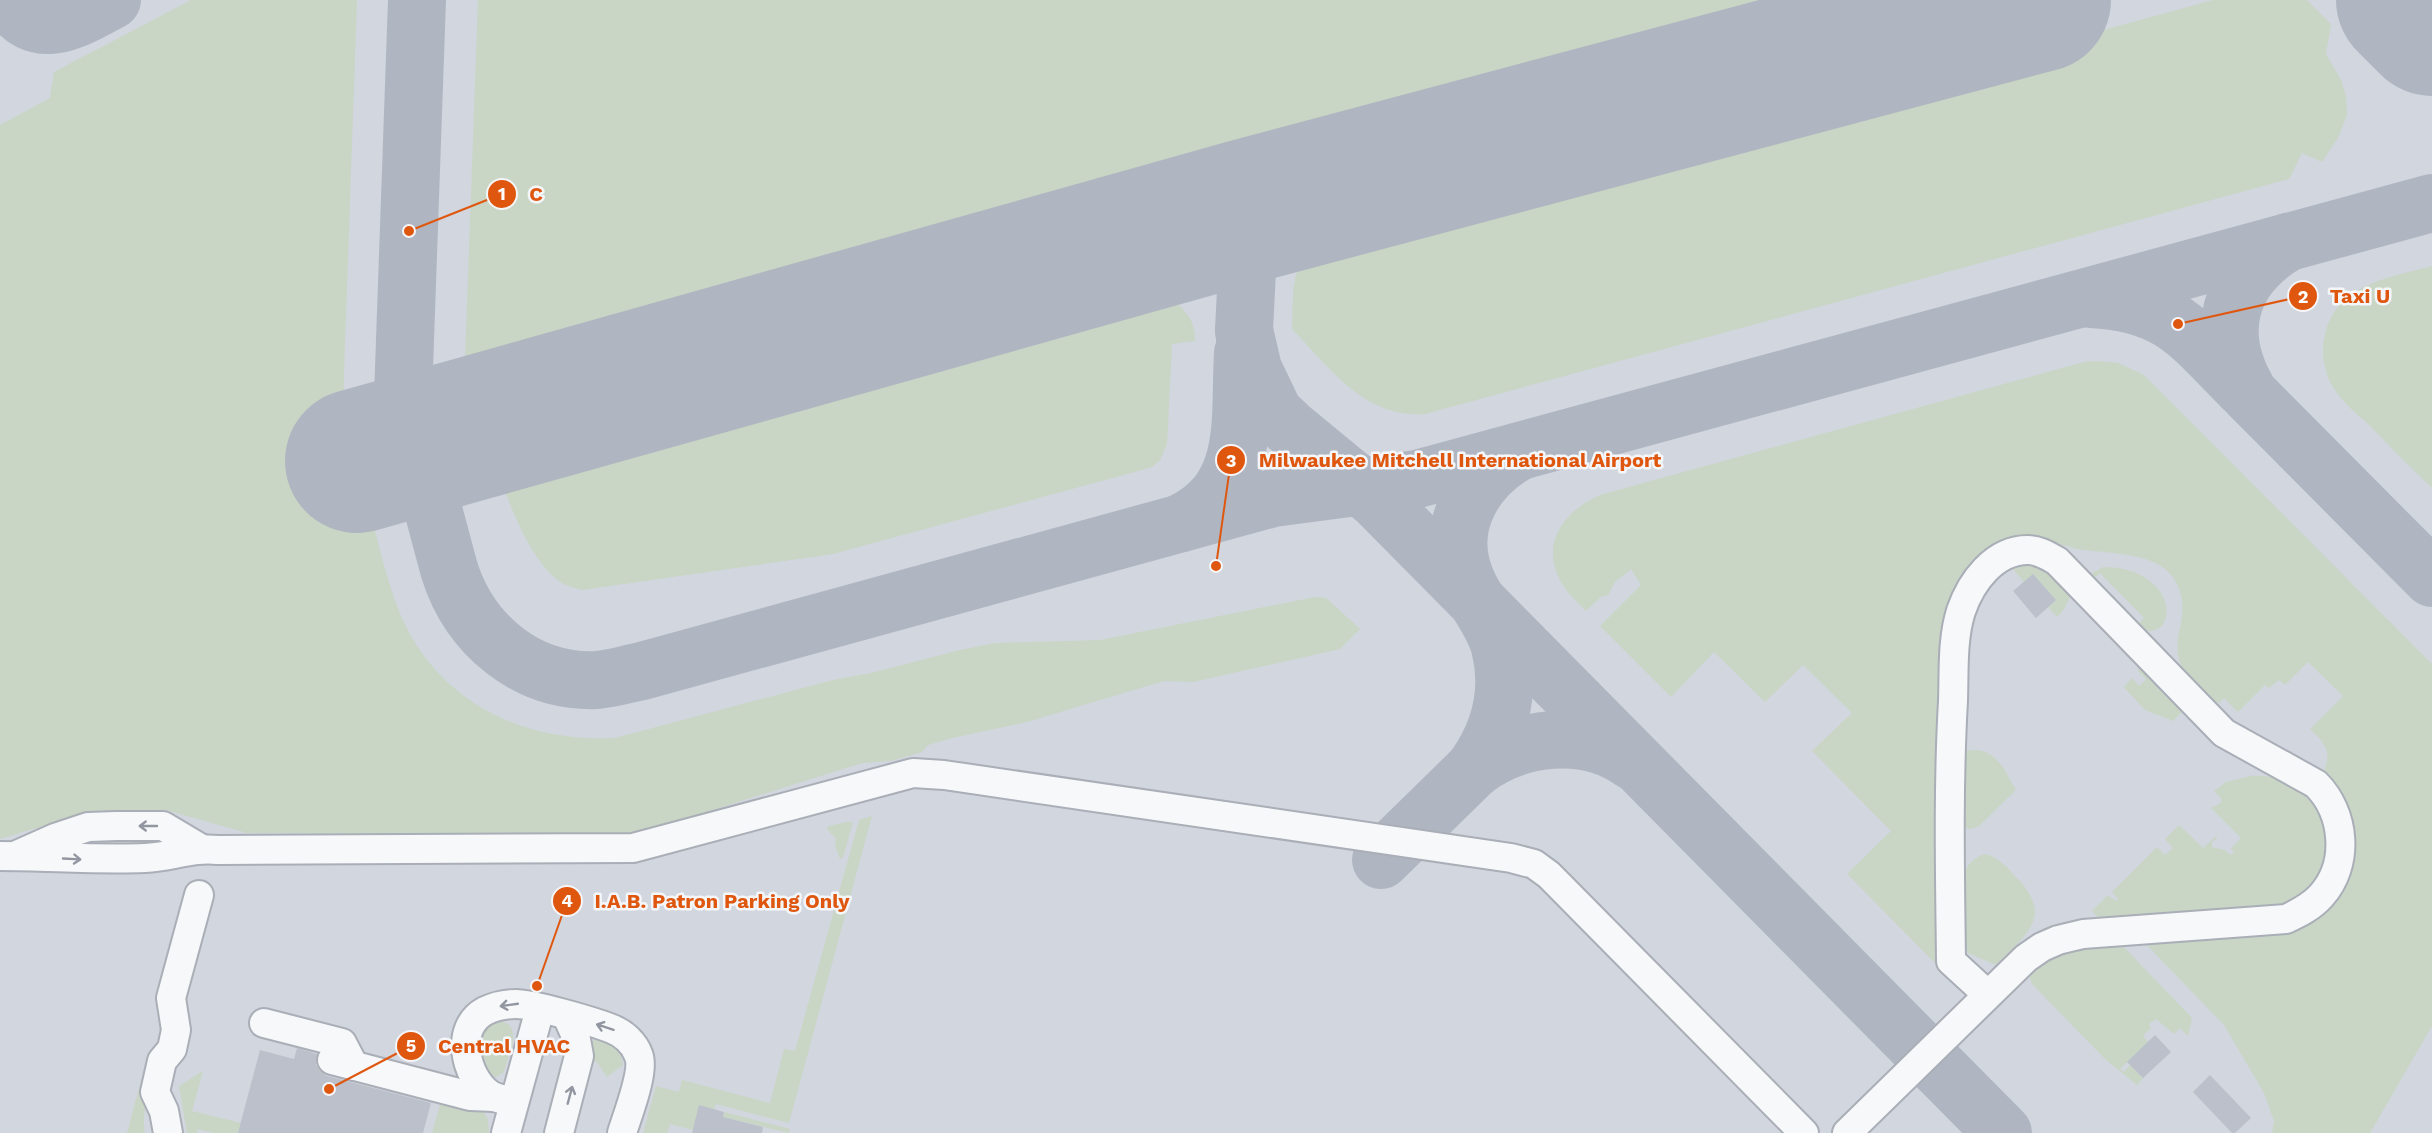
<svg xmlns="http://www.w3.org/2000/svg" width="2432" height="1133" viewBox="0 0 2432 1133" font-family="'Work Sans',sans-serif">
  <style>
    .built { fill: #d2d6de }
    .green { fill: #c9d6c5 }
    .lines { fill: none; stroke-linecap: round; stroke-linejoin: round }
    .taxiway { stroke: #b0b6c1; stroke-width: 58 }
    .runway { stroke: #b0b6c1; stroke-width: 144 }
    .building { fill: #bbc0ca }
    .minor-casing { stroke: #a9aeb7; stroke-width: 32 }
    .minor { stroke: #f7f8fa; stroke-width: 28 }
    .oneway { stroke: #9196a0 }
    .leader { fill: none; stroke: #df570f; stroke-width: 2 }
    .callout-dot { fill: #df570f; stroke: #f4f6f9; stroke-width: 2 }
    .mark-label { font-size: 18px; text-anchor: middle; font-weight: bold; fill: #fff }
    .callout-label { font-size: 20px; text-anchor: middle; font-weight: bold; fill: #df570f; stroke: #f4f6f9; stroke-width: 5; stroke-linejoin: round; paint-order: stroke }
  </style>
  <rect width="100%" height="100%" fill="#e4e7ec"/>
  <rect class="built" x="0" y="0" width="2432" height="1133"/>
  <g class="green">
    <path d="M 191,0 L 357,0 L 344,373 C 344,388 343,404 345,419 C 350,449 362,481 370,511 C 379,546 387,582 401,616 C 439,702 523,743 615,738 L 833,680 L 871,673 L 960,650 L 995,643 L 1100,640 L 1315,597 L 1326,598 L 1360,629 L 1340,649 L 1193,682 L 1164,681 L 1027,722 L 952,738 L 928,745 L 922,752 L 891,761 L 862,763 L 665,825 L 631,833 L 580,835 L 247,833 L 166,810 L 90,812 L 0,839 L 0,125 L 50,98 L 54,72 Z"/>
    <path d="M 478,0 L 1842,0 L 509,367 C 494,369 479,370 465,361 Z"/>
    <path d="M 2213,0 L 2307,0 L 2331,24 L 2326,54 L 2342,82 L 2346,97 L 2347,115 L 2338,138 L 2322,162 L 2302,153 L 2289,179 L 1425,414 C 1364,418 1331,369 1292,329 C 1294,300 1288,265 1316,247 Z"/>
    <path d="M 2432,266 L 2432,488 C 2410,467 2389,445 2367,423 C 2356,413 2343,403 2335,390 C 2314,359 2321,313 2354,293 C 2376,278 2407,273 2432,266 Z"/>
    <path d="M 1144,293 C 1171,293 1197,313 1195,341 L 1172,344 L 1167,444 L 1160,460 L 1152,467 L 1142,470 L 833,554 L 582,590 C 576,588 570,587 564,584 C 532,567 509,504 498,471 Z"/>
    <path d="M 2096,361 L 2118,363 L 2144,375 L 2432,664 L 2432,1026 L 2370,1133 L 2272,1133 L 2274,1121 L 2264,1093 L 2224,1025 L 2141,939 L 2288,929 L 2353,830 L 2344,800 L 2324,770 C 2333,752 2323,741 2310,729 L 2343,696 L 2308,662 L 2285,685 L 2279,680 L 2269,688 L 2265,685 L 2238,712 L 2224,698 L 2219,703 C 2206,701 2202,694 2194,685 C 2157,642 2197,623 2176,582 C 2160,550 2105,554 2076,549 C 2070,547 2066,545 2059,545 C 2031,549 2002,560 1975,568 L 1943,971 L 1847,874 L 1891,831 L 1812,751 L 1852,713 L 1803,665 L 1765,702 L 1714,652 L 1671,697 L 1600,626 L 1641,585 L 1631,569 L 1615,582 L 1608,595 L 1601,597 L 1586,611 C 1577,602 1567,593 1561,582 C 1539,542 1565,511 1600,495 L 2084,362 Z"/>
    <path d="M 2022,564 L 2042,565 L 2072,594 C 2066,602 2066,610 2057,617 L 2048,607 L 2056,600 L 2033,574 L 2024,582 L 2012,568 Z"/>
    <path d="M 2103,567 C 2180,567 2181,644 2139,629 L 2139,623 L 2144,618 L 2100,573 L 2093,579 L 2089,575 Z"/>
    <path d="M 2140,663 L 2180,702 L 2182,712 L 2173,721 L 2145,710 L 2124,687 L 2132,678 L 2139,686 L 2146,679 L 2138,671 Z"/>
    <path d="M 1975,750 C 1998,751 2005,772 2016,790 L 1978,827 L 1970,829 L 1960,826 L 1961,751 Z"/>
    <path d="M 2251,776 C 2264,775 2275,777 2286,783 C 2342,809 2339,875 2289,905 C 2278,911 2256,909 2244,910 C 2197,914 2150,918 2103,922 L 2092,911 L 2108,895 L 2116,901 L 2118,899 L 2112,892 L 2157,847 L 2165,855 L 2173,848 L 2165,839 L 2179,825 L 2203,848 L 2217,835 L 2216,839 L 2212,842 L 2212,847 L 2225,850 L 2230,855 L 2234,852 L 2231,848 L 2241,838 L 2211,808 L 2221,803 L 2221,798 L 2214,791 L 2226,782 Z"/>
    <path d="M 872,816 L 789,1123 L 716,1104 L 714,1109 L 699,1106 L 693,1130 L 670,1124 L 667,1133 L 643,1133 L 656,1086 L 679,1092 L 682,1080 L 770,1103 L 784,1049 L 795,1051 L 859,820 Z"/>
    <path d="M 847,822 L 853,822 L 843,857 L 840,859 L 835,845 L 836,839 L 827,829 L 828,826 Z"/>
    <path d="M 1984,854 C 1996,855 2006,866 2014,875 C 2055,915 2028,933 1996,965 L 1968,953 C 1963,938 1959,889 1964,874 C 1967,864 1975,858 1984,854 Z"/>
    <path d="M 2118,941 L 2192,1018 L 2188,1036 L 2180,1028 L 2174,1034 L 2156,1019 L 2149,1024 L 2151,1028 L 2143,1036 L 2148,1042 L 2120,1069 L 2124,1072 L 2130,1065 L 2143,1078 L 2137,1085 L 2106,1060 L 2032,984 L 2029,975 C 2060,945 2078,947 2118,941 Z"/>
    <path d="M 498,1021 C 525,1023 508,1056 504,1072 L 496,1077 C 473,1072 475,1028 498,1021 Z"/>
    <path d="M 596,1038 C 611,1043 621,1048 623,1065 L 607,1077 L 597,1062 L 592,1061 L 589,1045 Z"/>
    <path d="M 148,1055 C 156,1082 140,1106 145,1133 L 127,1133 Z"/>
    <path d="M 203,1071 L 192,1111 L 241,1123 L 238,1133 L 213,1133 L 198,1129 L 197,1133 L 187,1133 L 179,1086 Z"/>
    <path d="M 441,1101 L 482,1110 L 488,1119 L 489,1133 L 432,1133 Z"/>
    <path d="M 724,1112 L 790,1129 L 789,1133 L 723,1117 Z"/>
  </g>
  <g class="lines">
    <g class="taxiway">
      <path d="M 9,0 C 36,46 78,18 112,0"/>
      <path d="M 417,0 L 403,397 L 449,569 C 469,634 526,683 597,680 C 612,679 627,674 642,671 L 1273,498 L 1417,479 L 2432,203"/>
      <path d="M 2401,0 L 2432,31"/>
      <path d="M 2288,242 C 2227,278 2213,335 2250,395 L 2432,578"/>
      <path d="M 2091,299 C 2172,303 2191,336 2244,389"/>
      <path d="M 1244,330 L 1253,369 L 1274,413 L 1292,430 L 1377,500 L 2003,1133"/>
      <path d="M 1249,370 L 1244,330 L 1250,210"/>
      <path d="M 1181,523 C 1252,489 1239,419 1243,353"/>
      <path d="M 1474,769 C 1519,735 1586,728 1632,761"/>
      <path d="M 1381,860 L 1474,769 C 1500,733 1511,691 1500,647 C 1494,623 1477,605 1467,582 C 1443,529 1472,477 1520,451"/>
    </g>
    <g class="runway">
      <path d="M 2408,0 L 2432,24"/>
      <path d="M 357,461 L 1250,210 L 2039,0"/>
    </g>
  </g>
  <g class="building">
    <path d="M 2033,574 L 2056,600 L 2036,618 L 2013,591 Z"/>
    <path d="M 2155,1035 L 2171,1052 L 2143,1078 L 2127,1062 Z"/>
    <path d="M 297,1048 L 317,1054 L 316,1065 L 320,1071 L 327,1076 L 431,1103 L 423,1133 L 238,1133 L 260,1050 L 294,1059 Z"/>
    <path d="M 2210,1075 L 2251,1118 L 2235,1133 L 2232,1133 L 2193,1092 Z"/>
    <path d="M 699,1105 L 724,1112 L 723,1117 L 763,1127 L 762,1133 L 692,1133 Z"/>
  </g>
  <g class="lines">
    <g class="minor-casing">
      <g id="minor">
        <path d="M 19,854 L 55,838 L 88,827 L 116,826 L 163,826 L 200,848"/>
        <path d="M 0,856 C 48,856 96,860 145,858 C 172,857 192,847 218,850 L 633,848 L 913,773 L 944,775 L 1511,858 L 1534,864 L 1549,875 L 1804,1133"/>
        <path d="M 264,1023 L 342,1043 L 354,1066"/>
        <path d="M 332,1060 L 470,1096 L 494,1097"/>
        <path d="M 514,1102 C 506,1100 496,1099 489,1094 C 465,1076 454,1028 485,1011 C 493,1007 506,1004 516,1004 C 533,1004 595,1022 612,1029 C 623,1033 634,1043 638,1054 C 646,1069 627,1116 622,1133"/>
        <path d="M 168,1133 L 164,1111 L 155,1092 L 162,1061 L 172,1049 L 176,1030 L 171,998 L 199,895"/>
        <path d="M 506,1133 L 540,1009"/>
        <path d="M 559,1133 L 579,1056 L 575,1034 L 567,1016"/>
        <path d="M 1847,1133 L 2026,958 L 2042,947 L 2058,940 L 2083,934 L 2286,919 C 2299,913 2311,907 2321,896 C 2350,864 2345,813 2316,784 L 2224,733 L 2057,561 C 2048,556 2039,550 2028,550 C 1994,550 1971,582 1961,611 C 1952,639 1954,672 1953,701 C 1948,788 1950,874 1951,961 L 1988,995"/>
      </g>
    </g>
    <use href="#minor" class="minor"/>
  </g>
  <defs><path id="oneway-shaft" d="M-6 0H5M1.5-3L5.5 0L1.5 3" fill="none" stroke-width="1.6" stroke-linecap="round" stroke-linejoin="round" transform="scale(1.5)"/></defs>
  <g class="oneway">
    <use href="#oneway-shaft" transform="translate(148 826) rotate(180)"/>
    <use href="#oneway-shaft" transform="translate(72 859) rotate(3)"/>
    <use href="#oneway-shaft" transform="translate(509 1005) rotate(172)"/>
    <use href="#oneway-shaft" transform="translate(605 1027) rotate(-162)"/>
    <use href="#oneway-shaft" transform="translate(570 1095) rotate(-75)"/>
  </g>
  <path class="leader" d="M409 231L502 194M2178 324L2303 296M1216 566L1231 460M537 986L567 901M329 1089L411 1046"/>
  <g class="callout-dot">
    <circle cx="409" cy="231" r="6"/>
    <circle cx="2178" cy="324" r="6"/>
    <circle cx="1216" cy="566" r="6"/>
    <circle cx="537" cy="986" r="6"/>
    <circle cx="329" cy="1089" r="6"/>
    <circle cx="502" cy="194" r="15"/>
    <circle cx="2303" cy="296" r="15"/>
    <circle cx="1231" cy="460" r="15"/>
    <circle cx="567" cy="901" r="15"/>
    <circle cx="411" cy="1046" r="15"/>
  </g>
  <g class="mark-label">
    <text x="502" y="200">1</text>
    <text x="2303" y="303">2</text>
    <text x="1231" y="467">3</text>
    <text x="567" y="907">4</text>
    <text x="411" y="1052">5</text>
  </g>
  <g class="callout-label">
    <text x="536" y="201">C</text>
    <text x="2360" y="303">Taxi U</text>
    <text x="1460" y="467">Milwaukee Mitchell International Airport</text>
    <text x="722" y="908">I.A.B. Patron Parking Only</text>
    <text x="504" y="1053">Central HVAC</text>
  </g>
</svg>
